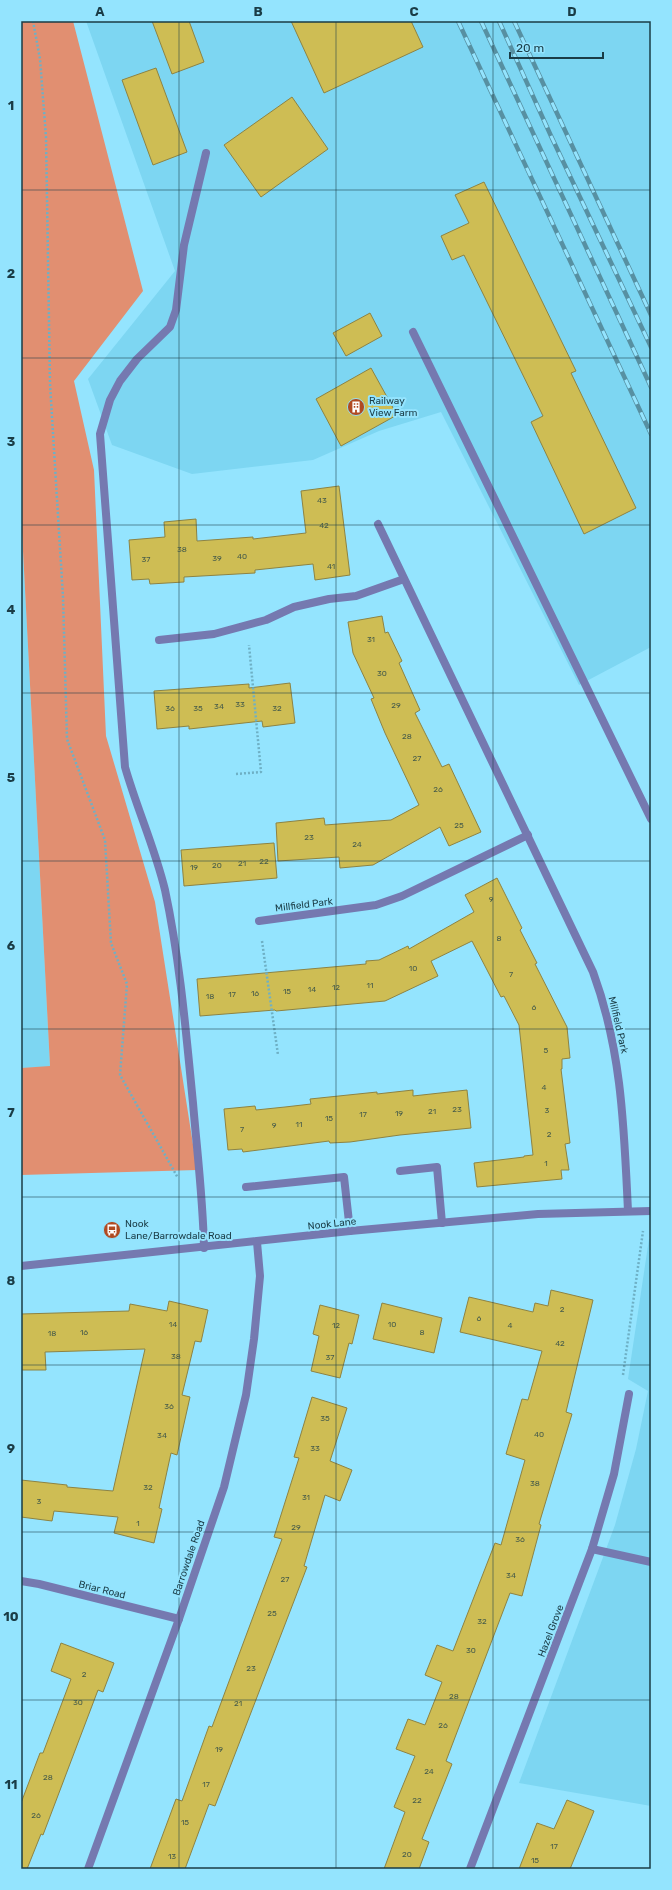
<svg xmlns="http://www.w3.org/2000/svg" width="672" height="1890" viewBox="0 0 672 1890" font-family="Rubik,sans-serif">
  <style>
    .built { fill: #7dd6f2 }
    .green { fill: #e18f71 }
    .building { fill: #cebd54; stroke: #8d8343 }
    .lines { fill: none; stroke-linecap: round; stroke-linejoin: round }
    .path { stroke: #6eb0c5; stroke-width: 2.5; stroke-dasharray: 2 2; stroke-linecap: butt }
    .service { stroke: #7579b0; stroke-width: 8 }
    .minor { stroke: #7579b0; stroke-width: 8 }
    .tertiary { stroke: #7579b0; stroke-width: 8 }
    .rail-casing { stroke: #5790a2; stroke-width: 4.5 }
    .rail { stroke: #94e4fe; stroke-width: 3; stroke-dasharray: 9; stroke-linecap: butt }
    .grid { fill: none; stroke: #1a3c46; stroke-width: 1; stroke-opacity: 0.55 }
    .labels { text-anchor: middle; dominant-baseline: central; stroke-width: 4; stroke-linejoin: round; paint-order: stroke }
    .number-label { font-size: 8px; fill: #475c4a }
    .poi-label { font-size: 10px; fill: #1a3c46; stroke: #94e4fe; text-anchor: start }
    .street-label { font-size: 10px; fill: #1a3c46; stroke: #94e4fe }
    .neatline { fill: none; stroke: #1a3c46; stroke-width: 1.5 }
    .grid-label { font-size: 13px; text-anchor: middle; font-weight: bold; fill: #1a3c46 }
  </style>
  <rect width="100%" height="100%" fill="#94e4fe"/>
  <g class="built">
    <path d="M 86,21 L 651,21 L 651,647 L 579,685 L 441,412 L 379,431 L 313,460 L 192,474 L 112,445 L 88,379 L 175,271 Z"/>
    <path d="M 21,513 L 50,1067 L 21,1068 Z"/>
    <path d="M 649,1239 L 651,1239 L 651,1806 L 519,1783 L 615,1525 L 636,1449 L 648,1391 L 628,1379 Z"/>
  </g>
  <path class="green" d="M 21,21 L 73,21 L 143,291 L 74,381 L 94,470 L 106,736 L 155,902 L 197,1170 L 21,1175 L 21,1068 L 50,1066 L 21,513 Z"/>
  <g class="building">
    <path d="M 152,21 L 189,21 L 204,62 L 172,74 Z"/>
    <path d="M 291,21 L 411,21 L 423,47 L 324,93 Z"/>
    <path d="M 156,68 L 187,152 L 153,165 L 122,80 Z"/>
    <path d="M 292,97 L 328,149 L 261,197 L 224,145 Z"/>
    <path d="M 484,182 L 576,371 L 571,373 L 636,508 L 584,534 L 531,422 L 543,416 L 464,255 L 452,260 L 441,236 L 469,223 L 455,195 Z"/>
    <path d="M 370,313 L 382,336 L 346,356 L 333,333 Z"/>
    <path d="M 371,368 L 397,415 L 341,446 L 316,399 Z"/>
    <path d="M 339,486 L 350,575 L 315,580 L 313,564 L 255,570 L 255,573 L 184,577 L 184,582 L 150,584 L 149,579 L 132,580 L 129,540 L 165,537 L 164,522 L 196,519 L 197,541 L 253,537 L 253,539 L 306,533 L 301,491 Z"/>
    <path d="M 382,616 L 385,633 L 388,632 L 402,661 L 399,663 L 420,710 L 415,713 L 442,767 L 449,764 L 481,832 L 449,846 L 440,827 L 373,865 L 340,868 L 339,857 L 278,861 L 276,823 L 324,818 L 325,825 L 391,820 L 419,805 L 385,733 L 371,699 L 374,698 L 353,653 L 348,622 Z"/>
    <path d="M 290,683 L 295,723 L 263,727 L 262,721 L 189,729 L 189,726 L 157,729 L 154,691 L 249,684 L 249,688 Z"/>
    <path d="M 274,843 L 277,878 L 184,886 L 181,850 Z"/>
    <path d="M 497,878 L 522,928 L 520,930 L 537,963 L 535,964 L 567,1027 L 570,1058 L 562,1059 L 562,1069 L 561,1069 L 570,1143 L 565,1144 L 569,1170 L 561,1170 L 562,1179 L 477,1187 L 474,1163 L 524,1157 L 524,1156 L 533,1155 L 519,1025 L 504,996 L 501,997 L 472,941 L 431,961 L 438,976 L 385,1001 L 276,1011 L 275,1010 L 200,1016 L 197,979 L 366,964 L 366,961 L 379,960 L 408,946 L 409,949 L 474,912 L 465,895 Z"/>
    <path d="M 413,1090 L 413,1096 L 467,1090 L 471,1128 L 400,1135 L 350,1142 L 330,1143 L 329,1141 L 243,1152 L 242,1149 L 228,1150 L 224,1109 L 255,1106 L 256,1110 L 285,1107 L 311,1104 L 310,1099 L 377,1092 L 377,1094 Z"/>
    <path d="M 551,1290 L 593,1300 L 566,1412 L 572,1414 L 539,1524 L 541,1525 L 522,1596 L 510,1593 L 446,1761 L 452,1764 L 422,1839 L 429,1842 L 419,1869 L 384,1869 L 405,1812 L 394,1807 L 415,1756 L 396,1749 L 408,1719 L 425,1725 L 442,1682 L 425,1675 L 437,1645 L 453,1651 L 495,1543 L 501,1545 L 525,1460 L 506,1454 L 522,1399 L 528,1400 L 542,1351 L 460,1332 L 469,1297 L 533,1312 L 535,1303 L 548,1306 Z"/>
    <path d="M 169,1301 L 208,1310 L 201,1342 L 195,1341 L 182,1395 L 190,1397 L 177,1455 L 171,1453 L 159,1508 L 162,1509 L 154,1543 L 114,1533 L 118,1517 L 54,1511 L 52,1521 L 21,1517 L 21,1480 L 67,1485 L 67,1487 L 113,1491 L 145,1349 L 45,1352 L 46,1370 L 21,1370 L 21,1314 L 129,1311 L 130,1304 L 167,1311 Z"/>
    <path d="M 382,1303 L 442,1318 L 434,1353 L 373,1339 Z"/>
    <path d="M 320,1305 L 359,1315 L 352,1344 L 349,1343 L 340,1378 L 311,1371 L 319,1336 L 313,1334 Z"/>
    <path d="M 312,1397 L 347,1408 L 330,1461 L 352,1470 L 340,1501 L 325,1495 L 304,1566 L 307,1567 L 294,1601 L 215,1806 L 209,1804 L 185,1869 L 150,1869 L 176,1799 L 182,1801 L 209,1726 L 212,1727 L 282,1539 L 274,1537 L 299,1458 L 294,1457 Z"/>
    <path d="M 61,1643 L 114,1663 L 103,1692 L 98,1690 L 43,1835 L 41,1834 L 27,1869 L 21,1869 L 21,1803 L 40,1753 L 43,1753 L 71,1679 L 51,1671 Z"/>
    <path d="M 567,1800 L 594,1811 L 570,1869 L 519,1869 L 537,1823 L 554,1829 Z"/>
  </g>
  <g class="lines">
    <g class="path">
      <path d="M 33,21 L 40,59 L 46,137 L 50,384 L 63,597 L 67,739 L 105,840 L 111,943 L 127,984 L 120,1075 L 178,1178"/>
      <path d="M 236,774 L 261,772 L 249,645"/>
      <path d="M 262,941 L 278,1055"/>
      <path d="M 623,1375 L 643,1231"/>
    </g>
    <g class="service">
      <path d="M 413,332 L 651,819"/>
      <path d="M 400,1171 L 437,1167 L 442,1223"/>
      <path d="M 246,1187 L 344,1177 L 350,1231"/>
      <path d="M 204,1248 C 203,1199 197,1151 193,1103 C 186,1032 180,960 165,890 C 155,848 137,809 125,767 L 100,434 L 110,400 L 120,381 L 137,359 L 170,327 L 176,310 L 184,245 L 206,153"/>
      <path d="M 592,1549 L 651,1562"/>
    </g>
    <g class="minor">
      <path d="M 378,524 L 593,972 C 622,1051 624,1128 628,1211"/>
      <path d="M 159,640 L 214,634 L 266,620 L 294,607 L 329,599 L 356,596 L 404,579"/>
      <path d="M 259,921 L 376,905 L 402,896 L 528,835"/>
      <path d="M 21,1581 L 39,1584 L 179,1619"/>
      <path d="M 88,1869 L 179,1619 L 224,1487 L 246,1395 L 254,1339 L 260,1276 L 257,1242"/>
      <path d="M 470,1869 L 592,1549 L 614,1474 L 629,1394"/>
    </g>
    <path class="tertiary" d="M 21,1266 L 350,1231 L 538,1214 L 651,1211"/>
    <g class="rail-casing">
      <g id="rail">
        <path d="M 458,21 L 651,434"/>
        <path d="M 481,21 L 651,387"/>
        <path d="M 499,21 L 551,136 L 651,347"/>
        <path d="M 514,21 L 651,315"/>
      </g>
    </g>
    <use href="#rail" class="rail"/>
  </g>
  <path class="grid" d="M 179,21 L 179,1869M 336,21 L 336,1869M 493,21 L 493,1869M 21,190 L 651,190M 21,358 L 651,358M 21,525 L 651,525M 21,693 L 651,693M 21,861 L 651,861M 21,1029 L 651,1029M 21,1197 L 651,1197M 21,1365 L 651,1365M 21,1532 L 651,1532M 21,1700 L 651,1700"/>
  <defs>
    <g id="building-disc" transform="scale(0.9)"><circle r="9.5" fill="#b04a21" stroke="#94e4fe"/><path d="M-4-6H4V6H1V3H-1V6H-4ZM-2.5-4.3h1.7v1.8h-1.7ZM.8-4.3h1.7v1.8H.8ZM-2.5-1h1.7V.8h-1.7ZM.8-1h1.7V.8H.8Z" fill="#fff"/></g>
    <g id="bus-disc" transform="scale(0.9)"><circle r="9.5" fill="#b04a21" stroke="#94e4fe"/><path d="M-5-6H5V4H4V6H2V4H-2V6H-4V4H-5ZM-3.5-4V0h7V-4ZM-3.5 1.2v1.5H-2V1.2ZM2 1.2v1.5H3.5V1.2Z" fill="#fff"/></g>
  </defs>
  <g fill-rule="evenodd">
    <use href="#building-disc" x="356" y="407"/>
    <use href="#bus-disc" x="112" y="1230"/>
  </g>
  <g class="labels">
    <g class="number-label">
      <text x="322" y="500">43</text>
      <text x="324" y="525">42</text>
      <text x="182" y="549">38</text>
      <text x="242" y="556">40</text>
      <text x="217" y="558">39</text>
      <text x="146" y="559">37</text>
      <text x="331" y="566">41</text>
      <text x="371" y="639">31</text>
      <text x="382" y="673">30</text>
      <text x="240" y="704">33</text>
      <text x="396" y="705">29</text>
      <text x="219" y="706">34</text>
      <text x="170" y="708">36</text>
      <text x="198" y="708">35</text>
      <text x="277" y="708">32</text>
      <text x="407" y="736">28</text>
      <text x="417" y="758">27</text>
      <text x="438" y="789">26</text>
      <text x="459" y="825">25</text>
      <text x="309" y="837">23</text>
      <text x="357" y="844">24</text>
      <text x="264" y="861">22</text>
      <text x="242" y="863">21</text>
      <text x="217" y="865">20</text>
      <text x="194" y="867">19</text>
      <text x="491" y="899">9</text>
      <text x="499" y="938">8</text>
      <text x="413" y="968">10</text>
      <text x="511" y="974">7</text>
      <text x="370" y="985">11</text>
      <text x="336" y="987">12</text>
      <text x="312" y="989">14</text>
      <text x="287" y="991">15</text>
      <text x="255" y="993">16</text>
      <text x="232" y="994">17</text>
      <text x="210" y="996">18</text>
      <text x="534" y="1007">6</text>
      <text x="546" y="1050">5</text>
      <text x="544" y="1087">4</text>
      <text x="457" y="1109">23</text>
      <text x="547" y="1110">3</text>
      <text x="432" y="1111">21</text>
      <text x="399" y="1113">19</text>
      <text x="363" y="1114">17</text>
      <text x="329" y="1118">15</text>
      <text x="299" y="1124">11</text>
      <text x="274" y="1125">9</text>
      <text x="242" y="1129">7</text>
      <text x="549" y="1134">2</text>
      <text x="546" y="1163">1</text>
      <text x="562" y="1309">2</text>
      <text x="479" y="1318">6</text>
      <text x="173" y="1324">14</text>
      <text x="392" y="1324">10</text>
      <text x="336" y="1325">12</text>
      <text x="510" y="1325">4</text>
      <text x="84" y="1332">16</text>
      <text x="422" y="1332">8</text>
      <text x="52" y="1333">18</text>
      <text x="560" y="1343">42</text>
      <text x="176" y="1356">38</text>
      <text x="330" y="1357">37</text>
      <text x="169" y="1406">36</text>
      <text x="325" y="1418">35</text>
      <text x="539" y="1434">40</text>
      <text x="162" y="1435">34</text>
      <text x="315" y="1448">33</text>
      <text x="535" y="1483">38</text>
      <text x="148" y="1487">32</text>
      <text x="306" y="1497">31</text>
      <text x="39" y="1501">3</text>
      <text x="138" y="1523">1</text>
      <text x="296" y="1527">29</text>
      <text x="520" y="1539">36</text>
      <text x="511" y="1575">34</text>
      <text x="285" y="1579">27</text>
      <text x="272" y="1613">25</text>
      <text x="482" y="1621">32</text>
      <text x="471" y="1650">30</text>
      <text x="251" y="1668">23</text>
      <text x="84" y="1674">2</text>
      <text x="454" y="1696">28</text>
      <text x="78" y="1702">30</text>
      <text x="238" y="1703">21</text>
      <text x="443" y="1725">26</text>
      <text x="219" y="1749">19</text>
      <text x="429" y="1771">24</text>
      <text x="48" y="1777">28</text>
      <text x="206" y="1784">17</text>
      <text x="417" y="1800">22</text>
      <text x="36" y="1815">26</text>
      <text x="185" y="1822">15</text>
      <text x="554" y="1846">17</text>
      <text x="407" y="1854">20</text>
      <text x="172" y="1856">13</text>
      <text x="535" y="1860">15</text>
    </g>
    <g class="poi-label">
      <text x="369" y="401">Railway<tspan x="369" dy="12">View Farm</tspan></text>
      <text x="125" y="1224">Nook<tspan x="125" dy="12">Lane/Barrowdale Road</tspan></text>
    </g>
    <g class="street-label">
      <text transform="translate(304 905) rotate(-7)">Millfield Park</text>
      <text transform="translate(618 1025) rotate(77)">Millfield Park</text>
      <text transform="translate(332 1224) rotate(-6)">Nook Lane</text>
      <text transform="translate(189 1558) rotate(-71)">Barrowdale Road</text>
      <text transform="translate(102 1590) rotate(14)">Briar Road</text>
      <text transform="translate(551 1631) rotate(-69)">Hazel Grove</text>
    </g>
  </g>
  <rect width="672" height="1890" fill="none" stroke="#94e4fe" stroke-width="44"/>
  <path d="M510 52v6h93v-6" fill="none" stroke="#1a3c46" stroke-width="2"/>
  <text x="516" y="52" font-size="12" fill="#1a3c46" stroke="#94e4fe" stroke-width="3" paint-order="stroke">20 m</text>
  <rect x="22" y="22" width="628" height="1846" class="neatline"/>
  <g class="grid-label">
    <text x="100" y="16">A</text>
    <text x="258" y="16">B</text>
    <text x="414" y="16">C</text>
    <text x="572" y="16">D</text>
    <text x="11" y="110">1</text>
    <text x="11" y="278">2</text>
    <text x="11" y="446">3</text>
    <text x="11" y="614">4</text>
    <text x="11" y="782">5</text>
    <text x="11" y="950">6</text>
    <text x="11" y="1117">7</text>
    <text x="11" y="1285">8</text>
    <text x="11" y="1453">9</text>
    <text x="11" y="1621">10</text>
    <text x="11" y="1789">11</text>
  </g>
</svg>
